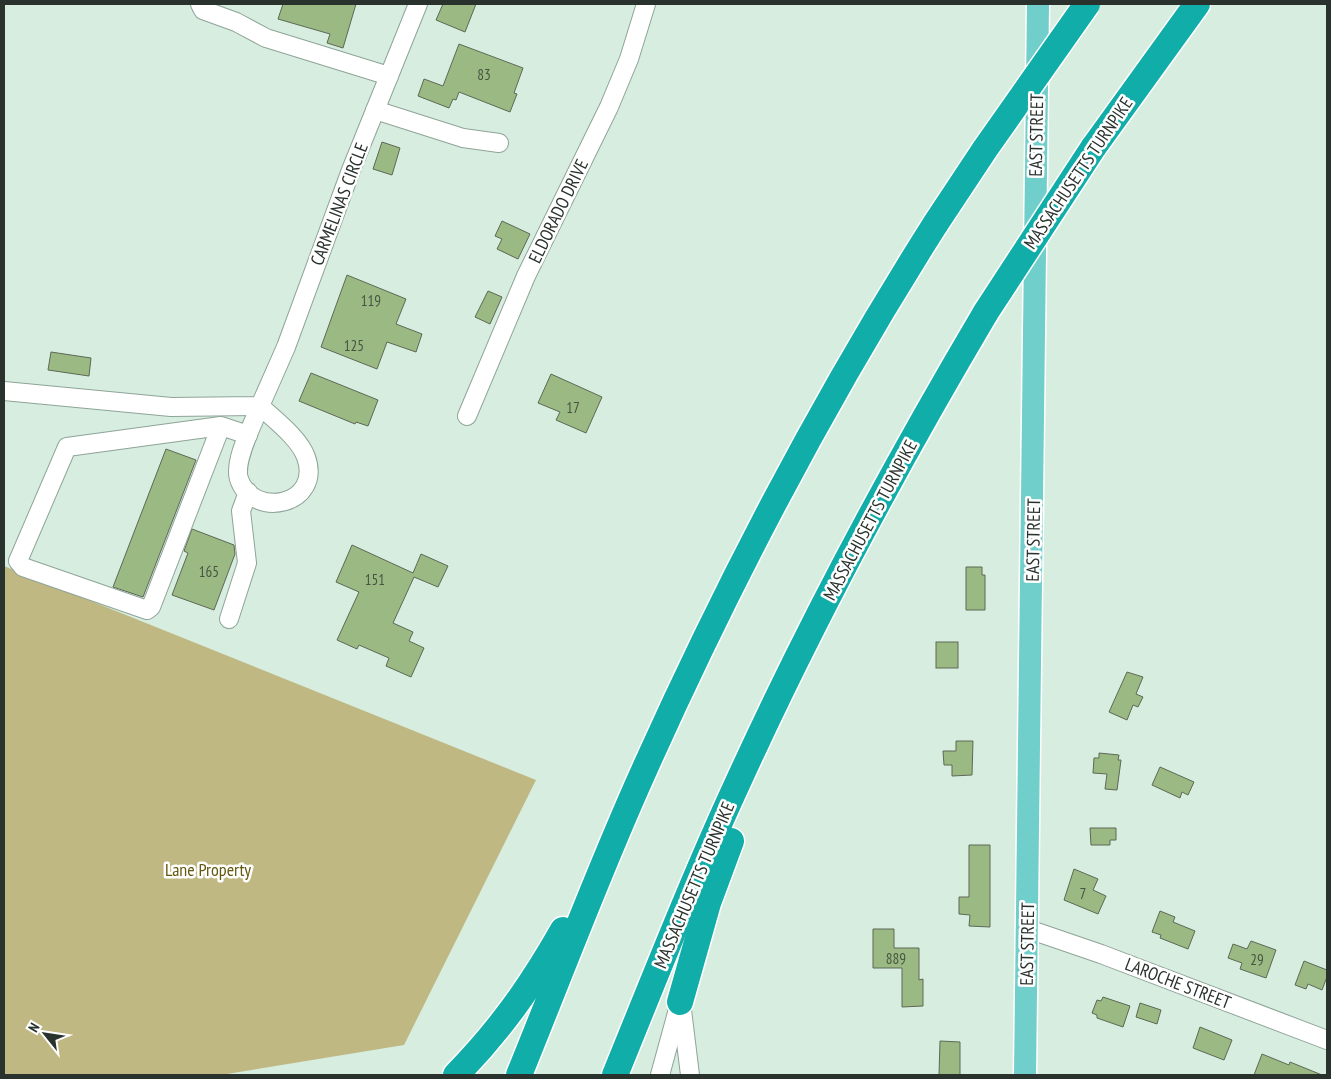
<svg xmlns="http://www.w3.org/2000/svg" width="1331" height="1079" viewBox="0 0 1331 1079" font-family="'PT Sans Narrow',sans-serif">
  <style>
    .green { fill: #c0b882 }
    .building { fill: #9bb983; stroke: #5e6856 }
    .lines { fill: none; stroke-linecap: round; stroke-linejoin: round }
    .minor-casing { stroke: #8fa498; stroke-width: 20 }
    .major-casing { stroke: #fff; stroke-width: 25 }
    .highway-casing { stroke: #fff; stroke-width: 29 }
    .minor { stroke: #fff; stroke-width: 18 }
    .major { stroke: #70cecb; stroke-width: 22 }
    .highway { stroke: #11ada9; stroke-width: 26 }
    .highway-bridge-casing { stroke: #fff; stroke-width: 29; stroke-linecap: butt }
    .highway-bridge { stroke: #11ada9; stroke-width: 26 }
    .labels { text-anchor: middle; dominant-baseline: central; stroke-width: 5; stroke-linejoin: round; paint-order: stroke }
    .number-label { font-size: 15px; fill: #465442 }
    .street-label { font-size: 18px; fill: #29322d; stroke: #fff }
    .park-label { font-size: 18px; fill: #63580d; stroke: #fff }
  </style>
  <rect width="100%" height="100%" fill="#d6ede0"/>
  <path class="green" d="M 4,566 L 536,780 L 404,1045 L 221,1075 L 4,1075 Z"/>
  <g class="building">
    <path d="M 283,4 L 356,4 L 343,48 L 327,43 L 330,34 L 278,19 Z"/>
    <path d="M 443,4 L 476,4 L 465,32 L 436,20 Z"/>
    <path d="M 459,44 L 523,68 L 514,93 L 517,94 L 510,112 L 459,92 L 456,100 L 453,99 L 449,108 L 418,96 L 424,79 L 443,86 Z"/>
    <path d="M 382,142 L 400,148 L 392,175 L 373,169 Z"/>
    <path d="M 502,221 L 530,234 L 518,259 L 497,249 L 502,239 L 495,236 Z"/>
    <path d="M 347,275 L 406,299 L 396,324 L 422,334 L 416,352 L 387,342 L 377,369 L 321,347 Z"/>
    <path d="M 488,291 L 502,297 L 490,324 L 475,317 Z"/>
    <path d="M 51,352 L 91,358 L 89,376 L 48,370 Z"/>
    <path d="M 311,373 L 378,400 L 368,426 L 356,422 L 355,424 L 299,401 Z"/>
    <path d="M 551,374 L 602,397 L 586,433 L 556,420 L 560,412 L 538,403 Z"/>
    <path d="M 166,449 L 196,460 L 143,597 L 113,587 Z"/>
    <path d="M 192,529 L 234,545 L 235,554 L 214,610 L 172,595 L 188,553 L 184,551 Z"/>
    <path d="M 352,545 L 413,573 L 421,554 L 448,566 L 438,587 L 414,577 L 393,623 L 413,632 L 409,641 L 424,648 L 411,677 L 386,666 L 389,658 L 359,645 L 357,649 L 337,640 L 359,592 L 336,582 Z"/>
    <path d="M 966,567 L 982,567 L 982,575 L 985,575 L 985,610 L 966,610 Z"/>
    <rect x="936" y="642" width="22" height="26"/>
    <path d="M 1127,672 L 1143,677 L 1136,694 L 1143,697 L 1138,707 L 1133,705 L 1127,720 L 1109,712 Z"/>
    <path d="M 956,741 L 973,741 L 972,775 L 952,776 L 952,765 L 944,765 L 943,751 L 956,751 Z"/>
    <path d="M 1099,753 L 1119,755 L 1118,760 L 1121,760 L 1117,790 L 1105,789 L 1107,774 L 1093,773 L 1094,758 L 1099,758 Z"/>
    <path d="M 1160,767 L 1194,782 L 1188,795 L 1182,792 L 1180,798 L 1152,785 Z"/>
    <path d="M 1090,828 L 1116,828 L 1116,840 L 1110,840 L 1110,845 L 1091,845 Z"/>
    <path d="M 969,845 L 990,845 L 990,927 L 969,926 L 970,915 L 959,914 L 959,897 L 969,897 Z"/>
    <path d="M 1074,869 L 1098,879 L 1093,890 L 1106,896 L 1098,914 L 1064,900 Z"/>
    <path d="M 1160,911 L 1175,917 L 1173,922 L 1195,931 L 1188,949 L 1160,938 L 1161,935 L 1152,932 Z"/>
    <path d="M 873,929 L 894,929 L 894,948 L 919,948 L 919,980 L 923,979 L 923,1006 L 902,1007 L 902,968 L 873,968 Z"/>
    <path d="M 1251,941 L 1276,950 L 1266,978 L 1240,969 L 1242,963 L 1228,958 L 1233,944 L 1247,949 Z"/>
    <path d="M 1304,961 L 1327,970 L 1327,977 L 1322,990 L 1308,984 L 1306,989 L 1295,985 Z"/>
    <path d="M 1103,997 L 1130,1006 L 1123,1027 L 1097,1018 L 1097,1015 L 1092,1013 L 1097,1000 L 1101,1001 Z"/>
    <path d="M 1140,1003 L 1161,1010 L 1157,1024 L 1136,1017 Z"/>
    <path d="M 1200,1027 L 1232,1040 L 1224,1060 L 1193,1048 Z"/>
    <path d="M 940,1041 L 960,1042 L 960,1075 L 939,1075 Z"/>
    <path d="M 1262,1054 L 1289,1065 L 1290,1062 L 1322,1075 L 1254,1075 Z"/>
  </g>
  <g class="lines">
    <g class="minor-casing">
      <g id="minor">
        <path d="M 200,4 L 203,10 L 236,22 L 266,38 L 389,76"/>
        <path d="M 375,110 L 463,138 L 499,143"/>
        <path d="M 4,391 L 171,407 L 260,406 L 286,347 L 351,170 L 418,4"/>
        <path d="M 260,406 C 275,420 299,438 306,457 C 323,505 253,520 239,479 C 233,461 254,422 260,406 Z"/>
        <path d="M 467,416 L 526,276 L 609,107 L 629,59 L 646,4"/>
        <path d="M 221,426 L 67,447 L 18,561 L 23,567 L 147,610 L 151,607 L 221,426 L 248,435"/>
        <path d="M 229,619 L 247,563 L 241,511 L 248,492"/>
        <path d="M 1028,929 L 1101,954 L 1327,1040"/>
        <path d="M 682,1010 L 690,1075"/>
        <path d="M 660,1075 L 680,1002"/>
      </g>
    </g>
    <g class="major-casing">
      <path id="major" d="M 1025,1075 L 1038,4"/>
    </g>
    <g class="highway-casing">
      <g id="highway">
        <path d="M 1093,148 L 1197,4"/>
        <path d="M 680,1002 L 708,903 L 731,841"/>
        <path d="M 456,1075 C 500,1030 532,985 563,930"/>
        <path d="M 519,1075 C 561,972 600,867 646,766 C 730,579 826,396 936,223"/>
        <path d="M 615,1075 C 655,977 694,877 739,780 C 812,620 896,464 986,312"/>
      </g>
    </g>
    <use href="#minor" class="minor"/>
    <use href="#major" class="major"/>
    <use href="#highway" class="highway"/>
    <g class="highway-bridge-casing">
      <g id="highway-bridge">
        <path d="M 936,223 L 985,149 L 1087,4"/>
        <path d="M 986,312 L 1093,148"/>
      </g>
    </g>
    <use href="#highway-bridge" class="highway-bridge"/>
  </g>
  <g class="labels">
    <g class="number-label">
      <text x="484" y="74">83</text>
      <text x="371" y="300">119</text>
      <text x="354" y="345">125</text>
      <text x="573" y="407">17</text>
      <text x="209" y="571">165</text>
      <text x="375" y="579">151</text>
      <text x="1083" y="893">7</text>
      <text x="896" y="958">889</text>
      <text x="1257" y="959">29</text>
    </g>
    <g class="street-label">
      <text transform="translate(1036 135) rotate(-89)">EAST STREET</text>
      <text transform="translate(1078 173) rotate(-56)">MASSACHUSETTS TURNPIKE</text>
      <text transform="translate(339 204) rotate(-69)">CARMELINAS CIRCLE</text>
      <text transform="translate(558 211) rotate(-64)">ELDORADO DRIVE</text>
      <text transform="translate(870 520) rotate(-62)">MASSACHUSETTS TURNPIKE</text>
      <text transform="translate(1033 540) rotate(-89)">EAST STREET</text>
      <text transform="translate(694 885) rotate(-67)">MASSACHUSETTS TURNPIKE</text>
      <text transform="translate(1027 944) rotate(-89)">EAST STREET</text>
      <text transform="translate(1178 983) rotate(21)">LAROCHE STREET</text>
    </g>
    <g class="park-label">
      <text x="208" y="869">Lane Property</text>
    </g>
  </g>
  <rect width="1331" height="1079" fill="none" stroke="#29322d" stroke-width="10"/>
  <g transform="translate(45 1034) rotate(300)" stroke="#ffffff" stroke-width="4" paint-order="stroke">
  <path d="M0-4L9 19L0 12L-9 19Z" fill="#29322d"/>
  <text y="-8" font-size="14" font-weight="bold" text-anchor="middle" fill="#29322d">N</text>
  </g>
</svg>
